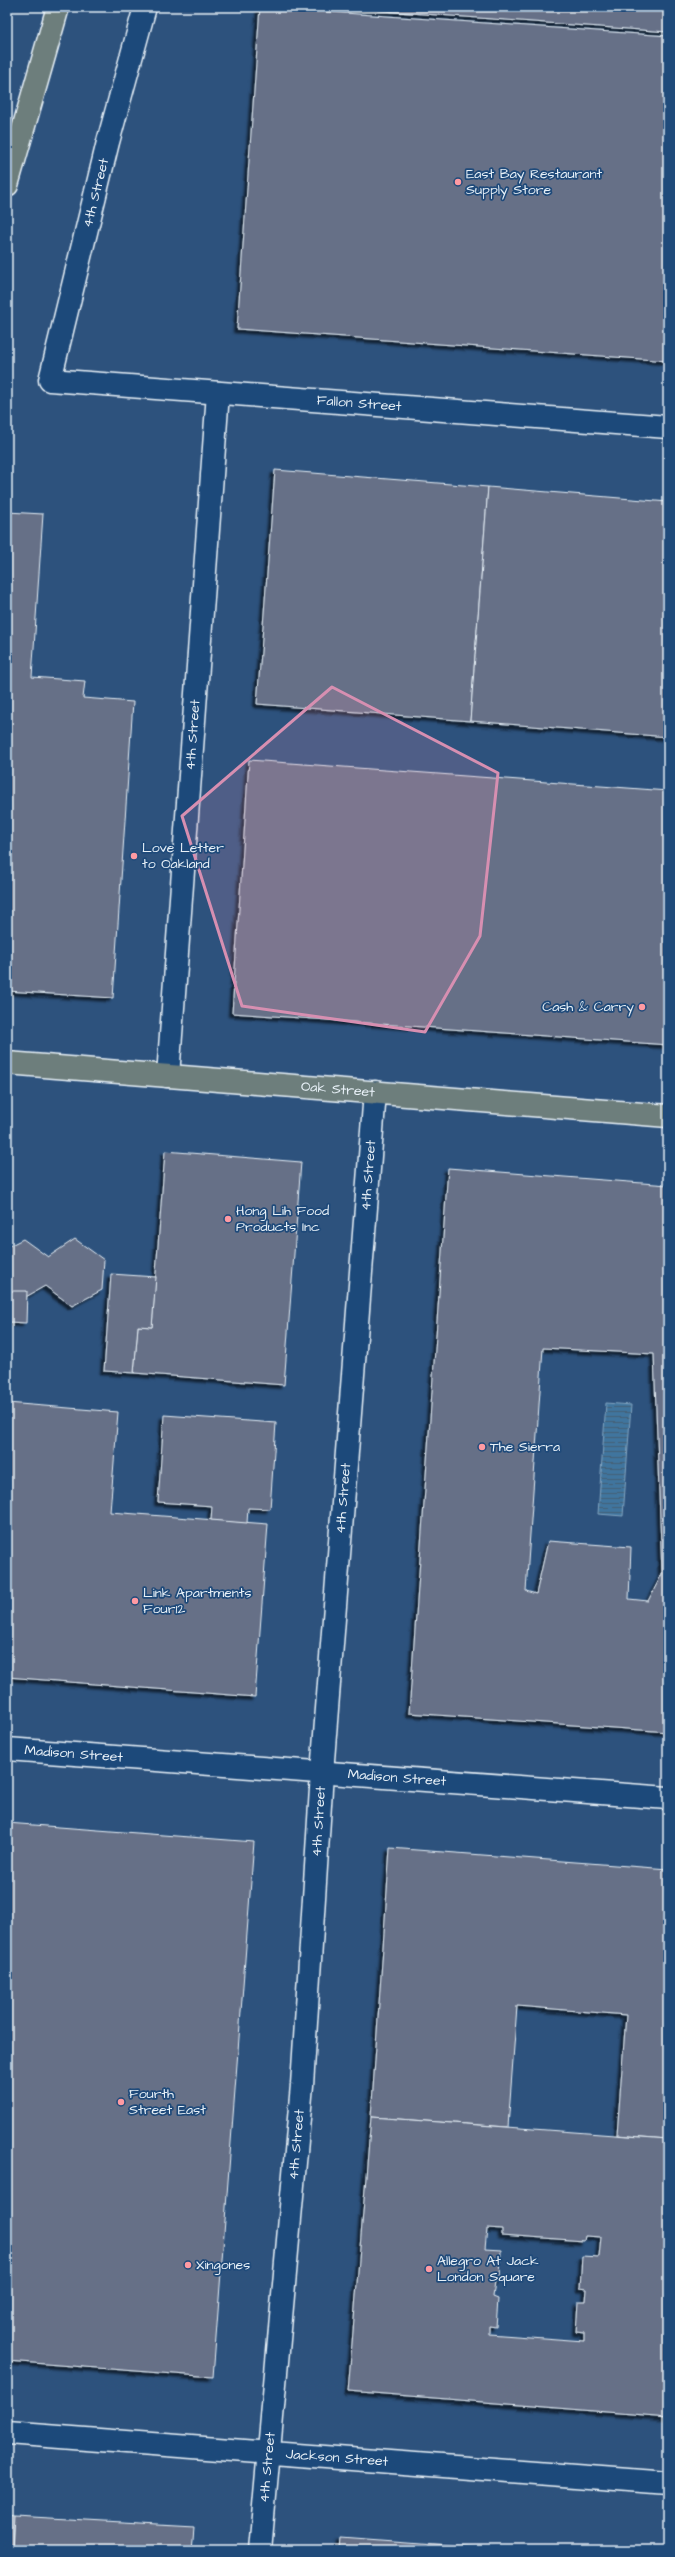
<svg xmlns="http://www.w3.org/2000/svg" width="675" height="2557" viewBox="0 0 675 2557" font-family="'Architects Daughter',sans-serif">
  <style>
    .water { fill: url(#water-rules); stroke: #84a7c2 }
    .building { fill: #667087; stroke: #e8f1f8; fill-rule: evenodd; filter: url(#shadow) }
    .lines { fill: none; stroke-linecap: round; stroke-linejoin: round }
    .minor-casing { stroke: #e8f1f8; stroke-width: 25 }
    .major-casing { stroke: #e8f1f8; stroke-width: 25 }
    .highway-casing { stroke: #e8f1f8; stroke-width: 25 }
    .minor { stroke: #1f4a7a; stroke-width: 22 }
    .major { stroke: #6d7e7c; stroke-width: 22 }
    .highway { stroke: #6d7e7c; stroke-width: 22 }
    .marked { fill: #d78fb1; fill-opacity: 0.2; stroke: #d78fb1; stroke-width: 3; stroke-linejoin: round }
    .poi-dot { fill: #ff9aa2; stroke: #1f4a7a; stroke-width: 1.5 }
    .labels { text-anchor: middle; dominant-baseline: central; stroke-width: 3.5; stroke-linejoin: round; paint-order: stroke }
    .poi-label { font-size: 14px; fill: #e8f1f8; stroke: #1f4a7a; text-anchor: start }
    .street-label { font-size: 14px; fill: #e8f1f8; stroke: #1f4a7a }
  </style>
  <defs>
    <pattern id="water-rules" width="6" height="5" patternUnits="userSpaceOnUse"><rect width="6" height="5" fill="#41759e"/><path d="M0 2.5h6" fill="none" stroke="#445e74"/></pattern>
    <filter id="shadow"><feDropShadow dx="-3.5" dy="3.5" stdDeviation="1" flood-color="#0009"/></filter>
  </defs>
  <rect width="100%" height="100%" fill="#2d527d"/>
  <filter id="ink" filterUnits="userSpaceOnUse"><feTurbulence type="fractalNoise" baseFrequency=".025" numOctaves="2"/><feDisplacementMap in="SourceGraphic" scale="8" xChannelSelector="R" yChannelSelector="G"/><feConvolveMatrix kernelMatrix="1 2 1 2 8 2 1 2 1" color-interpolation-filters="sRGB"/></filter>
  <g filter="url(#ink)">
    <path class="water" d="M 606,1403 L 631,1405 L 623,1516 L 598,1514 Z"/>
    <g class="building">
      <path d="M 260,7 L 668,36 L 668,361 L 237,329 Z"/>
      <path d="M 329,7 L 668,7 L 668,32 Z"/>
      <path d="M 275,470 L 488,487 L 470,721 L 257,704 Z"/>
      <path d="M 488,487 L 668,502 L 668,737 L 470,721 Z"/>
      <path d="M 7,512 L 43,514 L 32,677 L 85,681 L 83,698 L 133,702 L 113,998 L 7,991 Z"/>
      <path d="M 249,760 L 668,791 L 668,1045 L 232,1013 Z"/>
      <path d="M 165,1151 L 301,1162 L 284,1385 L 134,1373 L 138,1326 L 152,1327 Z"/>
      <path d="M 448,1168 L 668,1185 L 668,1732 L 409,1713 ZM 543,1348 L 654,1354 L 662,1574 L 648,1601 L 629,1599 L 631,1547 L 548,1541 L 536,1594 L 526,1591 Z"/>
      <path d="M 23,1239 L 48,1257 L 75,1239 L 104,1260 L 102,1290 L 72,1306 L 45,1286 L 17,1302 L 7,1295 L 7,1247 Z"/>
      <path d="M 111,1274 L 156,1277 L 152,1327 L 138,1326 L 134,1373 L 104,1371 Z"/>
      <path d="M 9,1291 L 27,1291 L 26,1323 L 8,1322 Z"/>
      <path d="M 7,1403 L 118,1412 L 110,1512 L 268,1524 L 255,1697 L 7,1677 Z"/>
      <path d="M 164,1415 L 276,1423 L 270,1509 L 248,1508 L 247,1523 L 211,1520 L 212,1506 L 158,1502 Z"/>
      <path d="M 7,1823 L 254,1842 L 213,2377 L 7,2361 Z"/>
      <path d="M 390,1848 L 668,1869 L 668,2139 L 617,2135 L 626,2015 L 517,2006 L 508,2127 L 371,2117 Z"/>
      <path d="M 371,2117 L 668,2139 L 668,2417 L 348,2391 ZM 487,2228 L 502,2229 L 502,2235 L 584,2241 L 585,2236 L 601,2237 L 599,2257 L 582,2256 L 580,2288 L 587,2289 L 586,2302 L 578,2302 L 576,2332 L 584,2333 L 584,2341 L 489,2334 L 489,2326 L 496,2327 L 498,2299 L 493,2297 L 495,2281 L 500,2281 L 501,2250 L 485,2249 Z"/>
      <path d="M 7,2515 L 14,2516 L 12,2550 L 7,2550 Z"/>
      <path d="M 14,2516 L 194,2526 L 192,2550 L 12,2550 Z"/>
      <path d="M 341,2537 L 515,2550 L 340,2550 Z"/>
    </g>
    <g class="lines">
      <g class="minor-casing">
        <g id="minor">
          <path id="s1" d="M 145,7 L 108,142 L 50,380 L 668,427"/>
          <path id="s2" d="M 168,1076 L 218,393"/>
          <path id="s3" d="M 7,1749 L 668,1798"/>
          <path id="s4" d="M 7,2433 L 668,2483"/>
          <path id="s5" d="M 260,2550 L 302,2085 L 322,1773 L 375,1092"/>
        </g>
      </g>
      <g class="major-casing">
        <g id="major">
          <path id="s6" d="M 7,1063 L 668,1116"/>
        </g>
      </g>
      <g class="highway-casing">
        <path id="highway" d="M 7,185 L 58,7"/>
      </g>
      <use href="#minor" class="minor"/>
      <use href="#major" class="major"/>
      <use href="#highway" class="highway"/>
    </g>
  </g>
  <path class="marked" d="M 332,687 L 498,773 L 480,936 L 425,1032 L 242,1006 L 182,816 Z"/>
  <g class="poi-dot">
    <circle cx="458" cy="182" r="4"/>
    <circle cx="134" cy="856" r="4"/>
    <circle cx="642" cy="1007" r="4"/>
    <circle cx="228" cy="1219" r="4"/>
    <circle cx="482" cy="1447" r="4"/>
    <circle cx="135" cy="1601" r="4"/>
    <circle cx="121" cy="2102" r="4"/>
    <circle cx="188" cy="2265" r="4"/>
    <circle cx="429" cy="2269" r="4"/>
  </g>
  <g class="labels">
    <g class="poi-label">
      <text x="466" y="174">East Bay Restaurant<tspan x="466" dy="16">Supply Store</tspan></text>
      <text x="142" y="848">Love Letter<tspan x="142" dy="16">to Oakland</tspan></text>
      <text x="634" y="1007" text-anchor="end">Cash &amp; Carry</text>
      <text x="236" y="1211">Hong Lih Food<tspan x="236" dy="16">Products Inc</tspan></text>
      <text x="490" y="1447">The Sierra</text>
      <text x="143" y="1593">Link Apartments<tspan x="143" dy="16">Four12</tspan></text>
      <text x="129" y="2094">Fourth<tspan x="129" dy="16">Street East</tspan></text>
      <text x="437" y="2261">Allegro At Jack<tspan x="437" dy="16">London Square</tspan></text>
      <text x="196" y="2265">Xingones</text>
    </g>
    <g class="street-label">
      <text transform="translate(96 193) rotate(-76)">4th Street</text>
      <text stroke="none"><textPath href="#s1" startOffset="695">Fallon Street</textPath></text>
      <text stroke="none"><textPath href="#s2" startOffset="342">4th Street</textPath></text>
      <text stroke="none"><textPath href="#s6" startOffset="332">Oak Street</textPath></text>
      <text stroke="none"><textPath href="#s5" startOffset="1379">4th Street</textPath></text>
      <text stroke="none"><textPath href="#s5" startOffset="1055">4th Street</textPath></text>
      <text stroke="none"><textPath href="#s3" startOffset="67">Madison Street</textPath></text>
      <text stroke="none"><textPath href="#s3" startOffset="391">Madison Street</textPath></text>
      <text stroke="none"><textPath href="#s5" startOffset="731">4th Street</textPath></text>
      <text stroke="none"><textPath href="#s5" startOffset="407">4th Street</textPath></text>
      <text stroke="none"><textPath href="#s4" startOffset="331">Jackson Street</textPath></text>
      <text stroke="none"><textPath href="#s5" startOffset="83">4th Street</textPath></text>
    </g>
  </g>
  <rect width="675" height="2557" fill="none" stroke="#1f4a7a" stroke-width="24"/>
  <rect x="12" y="12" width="651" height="2533" fill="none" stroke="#e8f1f8" stroke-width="1.5" filter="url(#ink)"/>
</svg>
